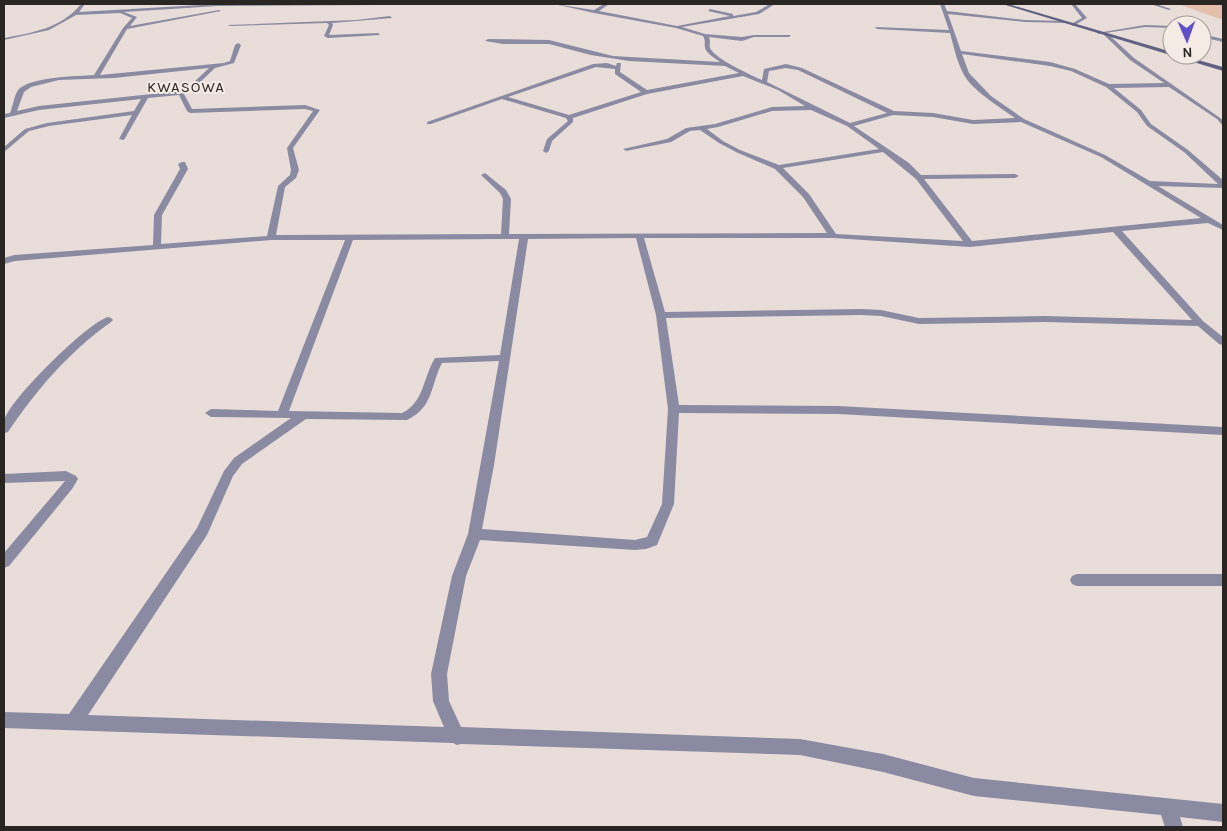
<svg xmlns="http://www.w3.org/2000/svg" width="1227" height="831" viewBox="0 0 1227 831" font-family="Karla,sans-serif">
  <style>
    .green { fill: #e4c0ac }
    .lines { fill: none; stroke-linecap: round; stroke-linejoin: round }
    .minor { fill: #8a8ba2; fill-rule: evenodd }
    .secondary { fill: #616283; fill-rule: evenodd }
    .labels { text-anchor: middle; dominant-baseline: central; stroke-width: 4; stroke-linejoin: round; paint-order: stroke }
    .far-quarter-label { font-size: 15px; letter-spacing: 1px; fill: #292523; stroke: #f5ebe5 }
  </style>
  <rect width="100%" height="100%" fill="#e8ddd8"/>
  <path class="green" d="M 1178,4 L 1223,4 L 1223,20 Z"/>
  <g class="lines">
    <g class="minor">
      <path d="M 81,4 L 85,4 L 79,12 L 217,4 L 377,4 L 375,5 L 218,6 L 124,12 L 137,17 L 130,26 L 219,10 L 221,11 L 127,29 L 100,75 L 224,63 L 230,61 L 235,45 L 238,43 L 241,45 L 234,63 L 215,68 L 196,86 L 184,94 L 192,109 L 305,105 L 320,110 L 293,148 L 299,170 L 296,178 L 285,187 L 276,235 L 501,234 L 503,199 L 500,193 L 481,175 L 485,173 L 506,190 L 511,199 L 509,234 L 827,233 L 803,197 L 775,169 L 736,152 L 719,143 L 700,130 L 690,131 L 671,142 L 626,151 L 623,149 L 667,139 L 686,128 L 715,124 L 772,107 L 805,106 L 778,90 L 743,76 L 647,94 L 573,118 L 573,122 L 552,141 L 549,151 L 546,153 L 543,151 L 547,139 L 568,121 L 566,118 L 502,99 L 431,124 L 427,124 L 427,122 L 593,64 L 607,63 L 616,66 L 617,63 L 621,63 L 620,72 L 647,90 L 739,73 L 725,66 L 629,61 L 591,55 L 549,44 L 503,44 L 485,41 L 488,39 L 549,40 L 613,56 L 720,62 C 715,58 707,54 705,48 C 704,43 706,41 703,36 L 676,28 L 594,13 L 554,4 L 594,10 L 604,4 L 609,4 L 599,11 L 677,26 L 730,16 L 708,11 L 710,9 L 733,14 L 733,16 L 756,12 L 770,4 L 775,4 L 759,14 L 682,27 L 705,34 L 742,37 L 754,35 L 791,35 L 789,37 L 754,37 L 742,41 L 709,37 C 711,41 709,44 710,48 C 715,59 751,75 762,80 L 764,69 L 786,64 L 802,68 L 894,111 L 933,113 L 973,120 L 1015,118 C 1001,108 970,89 963,73 C 956,59 954,47 950,33 L 877,29 L 875,27 L 949,30 L 940,4 L 944,4 L 947,11 L 1025,20 L 1064,21 L 1066,23 L 1025,22 L 948,14 L 961,51 L 1050,62 L 1075,69 L 1109,84 L 1164,83 L 1130,60 L 1104,35 L 1108,34 L 1134,58 L 1223,120 L 1223,126 L 1217,119 L 1169,87 L 1114,88 L 1141,110 L 1151,124 L 1188,150 L 1223,180 L 1223,188 L 1158,186 L 1223,225 L 1223,230 L 1208,223 L 1122,231 L 1203,321 L 1223,337 L 1223,345 L 1219,344 L 1198,326 L 1044,322 L 919,324 L 881,316 L 862,315 L 666,318 L 679,405 L 838,406 L 1223,427 L 1223,435 L 838,414 L 679,413 L 674,504 L 657,545 L 646,549 L 635,550 L 480,540 L 466,576 L 447,674 L 449,701 L 461,727 L 800,739 L 883,754 L 974,778 L 1223,804 L 1223,822 L 1180,817 L 1183,827 L 1165,827 L 1161,815 L 974,796 L 883,772 L 800,755 L 461,744 L 457,745 L 453,743 L 4,728 L 4,712 L 69,714 L 197,528 L 224,471 L 234,458 L 291,418 L 211,417 L 205,413 L 211,409 L 278,411 L 345,240 L 271,240 L 15,261 L 4,264 L 4,258 L 14,255 L 153,245 L 154,215 L 180,169 L 178,164 L 182,162 L 185,162 L 188,169 L 162,215 L 161,244 L 267,236 L 278,186 L 290,175 L 291,170 L 287,148 L 313,111 L 305,109 L 190,113 L 187,111 L 179,95 L 148,98 L 124,140 L 119,139 L 132,115 L 49,126 L 29,131 L 4,152 L 4,147 L 25,129 L 47,123 L 134,111 L 141,99 L 39,110 L 4,118 L 4,114 L 10,113 C 13,106 14,96 18,90 C 29,77 78,76 94,75 L 123,28 L 132,18 L 120,13 L 76,15 L 49,30 L 4,40 L 4,38 C 32,33 62,28 81,4 ZM 962,54 L 1050,66 L 1071,71 L 1106,87 L 1137,112 L 1147,126 L 1184,152 L 1218,184 L 1150,181 L 1105,155 L 1024,119 L 991,96 L 969,73 ZM 596,67 L 615,69 L 615,74 L 641,92 L 569,115 L 508,97 ZM 209,68 L 192,84 L 180,91 L 39,106 L 17,111 L 24,92 L 31,87 L 59,80 L 114,78 ZM 786,68 L 798,70 L 887,113 L 850,123 L 767,82 L 769,71 ZM 811,110 L 847,126 L 879,149 L 779,165 L 740,150 L 723,141 L 707,129 L 718,127 L 772,111 ZM 893,115 L 933,117 L 973,124 L 1021,122 L 1101,157 L 1201,218 L 972,241 L 924,179 L 1015,178 L 1019,176 L 1015,174 L 921,175 L 909,163 L 854,126 ZM 883,152 L 916,179 L 963,241 L 836,234 L 809,194 L 783,168 ZM 1113,232 L 1192,320 L 1044,316 L 919,318 L 881,310 L 862,309 L 665,312 L 644,238 L 833,238 L 970,247 ZM 636,238 L 656,315 L 668,409 L 662,504 L 647,537 L 635,540 L 482,529 L 494,465 L 528,239 ZM 519,239 L 500,355 L 435,358 C 423,377 424,403 402,413 L 289,411 L 353,240 ZM 499,361 L 468,534 L 452,576 L 431,674 L 433,701 L 444,727 L 88,715 L 207,535 L 233,476 L 242,464 L 306,419 L 407,420 C 434,407 430,386 442,363 Z"/>
      <path d="M 1071,4 L 1075,4 L 1087,18 L 1073,26 L 1071,24 L 1082,18 Z"/>
      <path d="M 1150,4 L 1156,4 L 1171,9 L 1169,10 Z"/>
      <path d="M 390,16 L 392,18 L 332,23 L 333,25 L 329,35 L 378,33 L 380,35 L 328,38 L 324,36 L 329,25 L 327,23 L 230,26 L 228,25 L 356,20 Z"/>
      <path d="M 1145,25 L 1172,26 L 1172,28 L 1145,27 L 1099,34 L 1097,33 Z"/>
      <path d="M 1202,34 L 1223,39 L 1223,42 L 1202,37 Z"/>
      <path d="M 108,317 L 111,318 L 113,320 L 111,322 C 69,352 37,389 8,432 L 4,433 C 4,429 3,424 4,421 C 9,400 87,323 108,317 Z"/>
      <path d="M 66,471 L 76,476 L 78,479 L 72,489 L 9,566 L 4,568 L 4,553 L 65,481 L 4,483 L 4,474 Z"/>
      <path d="M 1077,574 L 1223,574 L 1223,586 L 1077,586 L 1072,584 L 1070,580 L 1072,576 Z"/>
    </g>
    <path class="secondary" d="M 1002,4 L 1008,4 L 1172,52 L 1172,55 L 1180,55 L 1223,67 L 1223,71 Z"/>
  </g>
  <g class="labels">
    <g class="far-quarter-label">
      <text x="186" y="87">KWASOWA</text>
    </g>
  </g>
  <rect width="1227" height="831" fill="none" stroke="#292523" stroke-width="10"/>
  <g transform="translate(1187 40) rotate(178)"><circle r="24" fill="#f5ebe5" stroke="#a39c97"/>
  <path d="M0-4L9 19L0 12L-9 19Z" fill="#6051c9"/>
  <text y="-8" font-size="14" font-weight="bold" text-anchor="middle" fill="#292523">N</text>
  </g>
</svg>
